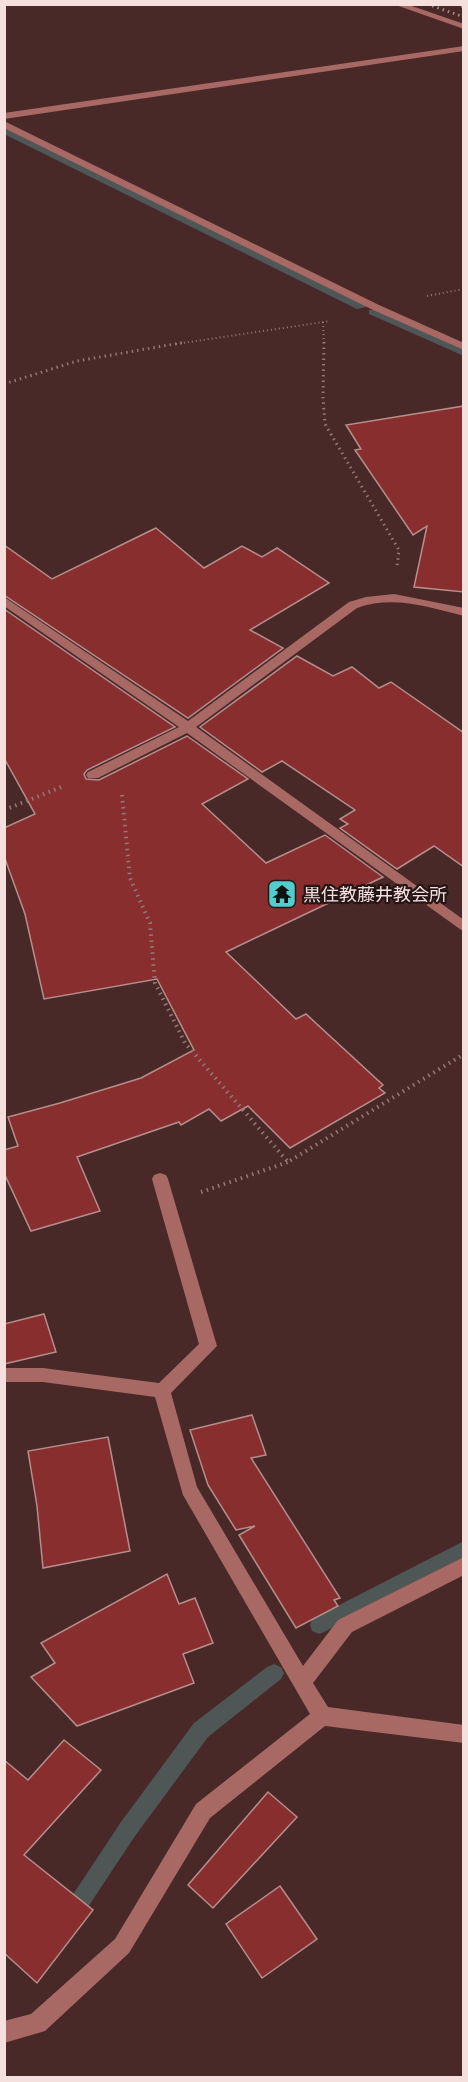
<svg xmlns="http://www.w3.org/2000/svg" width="468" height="2082" viewBox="0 0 468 2082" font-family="Merriweather,'Noto Sans JP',serif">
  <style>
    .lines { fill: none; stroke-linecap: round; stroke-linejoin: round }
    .stream { fill: #4f5656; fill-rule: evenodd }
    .building { fill: #882e2f; stroke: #b58e8b; stroke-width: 1.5 }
    .path-far2 { stroke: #947876; stroke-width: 2; stroke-dasharray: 1 3; stroke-linecap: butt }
    .path-far1 { stroke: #947876; stroke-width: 3; stroke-dasharray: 1.5 4; stroke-linecap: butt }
    .path { stroke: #947876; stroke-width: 4; stroke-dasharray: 1.5 4.5; stroke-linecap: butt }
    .minor { fill: #a86965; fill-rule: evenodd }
    .rail { stroke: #a78c8a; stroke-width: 3; stroke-dasharray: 1.5 4; stroke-linecap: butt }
    .labels { text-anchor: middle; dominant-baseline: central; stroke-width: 4.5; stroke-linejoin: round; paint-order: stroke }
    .poi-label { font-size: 18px; fill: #f6e0de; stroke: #251616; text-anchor: start }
  </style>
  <rect width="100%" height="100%" fill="#492927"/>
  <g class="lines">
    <g class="stream">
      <path d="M 4,127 L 365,305 L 366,307 L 357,309 L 4,134 Z"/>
      <path d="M 369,310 L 377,310 L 464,349 L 464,356 L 369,314 Z"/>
      <path d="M 464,1541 L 464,1559 L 326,1631 L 319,1634 L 312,1631 L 310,1625 L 312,1619 Z"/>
      <path d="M 274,1664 L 281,1667 L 284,1673 L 281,1679 L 208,1737 L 135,1836 L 84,1913 L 77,1916 L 70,1913 L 67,1906 L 70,1899 L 121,1822 L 194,1723 L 267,1667 Z"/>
    </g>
  </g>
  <g class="building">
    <path d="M 464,406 L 464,592 L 414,587 L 427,526 L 413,535 L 355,450 L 361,449 L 346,425 Z"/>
    <path d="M 156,528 L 204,568 L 242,546 L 262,557 L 277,548 L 329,583 L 250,630 L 283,648 L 188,718 L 4,595 L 4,545 L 52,579 Z"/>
    <path d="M 4,609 L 175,727 L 87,770 L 84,774 L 86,779 L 99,780 L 187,736 L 248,779 L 202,804 L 266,863 L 325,835 L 383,877 L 226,952 L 296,1019 L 306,1014 L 383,1085 L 379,1088 L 385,1093 L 290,1148 L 248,1106 L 221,1121 L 209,1109 L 181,1125 L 179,1122 L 77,1157 L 100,1211 L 31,1231 L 4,1173 L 4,1150 L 18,1146 L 8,1117 L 60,1103 L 141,1078 L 194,1050 L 157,979 L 44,999 L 25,914 L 4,856 L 4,828 L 35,814 L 4,758 Z"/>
    <path d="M 297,656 L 333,676 L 352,667 L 379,688 L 391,682 L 464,733 L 464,867 L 434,846 L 397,869 L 340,828 L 348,824 L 340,819 L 355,810 L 282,761 L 262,772 L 200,727 Z"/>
    <path d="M 44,1314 L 56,1352 L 4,1364 L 4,1324 Z"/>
    <path d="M 252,1415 L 266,1455 L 251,1458 L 340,1598 L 334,1600 L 338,1606 L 296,1628 L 239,1535 L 255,1526 L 236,1530 L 208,1485 L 190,1430 Z"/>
    <path d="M 108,1437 L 130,1551 L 43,1568 L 37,1506 L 28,1451 Z"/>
    <path d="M 167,1574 L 179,1604 L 195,1598 L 213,1643 L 183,1654 L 194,1683 L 77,1726 L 31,1677 L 55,1663 L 41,1643 Z"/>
    <path d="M 64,1740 L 101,1770 L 24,1855 L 93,1910 L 37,1983 L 4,1953 L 4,1760 L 28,1780 Z"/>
    <path d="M 268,1792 L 297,1817 L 213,1908 L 188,1885 Z"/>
    <path d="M 280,1886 L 317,1939 L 262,1978 L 226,1924 Z"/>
  </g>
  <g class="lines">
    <g class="path-far2">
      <path d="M 427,296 L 464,289"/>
      <path d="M 323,322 L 324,344"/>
      <path d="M 176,344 L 330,321"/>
    </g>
    <g class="path-far1">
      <path d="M 324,342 L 323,398 L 325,424 L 399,550 L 397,567"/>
      <path d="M 4,384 L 77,361 L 186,342"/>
    </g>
    <g class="path">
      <path d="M 122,795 L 130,878 L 150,923 L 155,983 L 185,1043 L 288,1162 L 464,1054"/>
      <path d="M 4,810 L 64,786"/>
      <path d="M 201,1192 L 288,1162"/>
    </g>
    <g class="minor">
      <path d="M 393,4 L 406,4 L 464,24 L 464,29 Z"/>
      <path d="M 464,46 L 464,51 L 4,119 L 4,113 Z"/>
      <path d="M 4,121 L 379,305 L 464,343 L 464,350 L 371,309 L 4,128 Z"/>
      <path d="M 394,594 L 464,608 L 464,616 C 428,607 393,595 357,608 L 196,727 L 464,920 L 464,932 L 187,733 L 98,778 L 88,778 L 86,775 L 88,772 L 179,727 L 4,606 L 4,597 L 188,721 L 349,602 L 366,597 Z"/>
      <path d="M 160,1173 L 166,1175 L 168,1179 L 217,1346 L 171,1393 L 197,1487 L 303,1666 L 338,1620 L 464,1557 L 464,1575 L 352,1632 L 313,1683 L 328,1707 L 464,1725 L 464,1743 L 325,1726 L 210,1818 L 129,1953 L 45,2031 L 4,2043 L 4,2021 L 31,2014 L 115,1939 L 196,1804 L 310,1714 L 183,1495 L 155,1397 L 43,1382 L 4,1382 L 4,1368 L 43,1368 L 159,1383 L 199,1344 L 152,1179 L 154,1175 Z"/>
    </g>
    <g class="rail">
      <path d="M 427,4 L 464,17"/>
      <path d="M 456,4 L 464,7"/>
    </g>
  </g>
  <defs>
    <g id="temple-square" transform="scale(1.5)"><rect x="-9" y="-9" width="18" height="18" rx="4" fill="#52cdce" stroke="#251616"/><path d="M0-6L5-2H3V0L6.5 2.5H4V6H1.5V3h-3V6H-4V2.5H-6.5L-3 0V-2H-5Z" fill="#111"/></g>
  </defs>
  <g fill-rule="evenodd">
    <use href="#temple-square" x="282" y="894"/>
  </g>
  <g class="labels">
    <g class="poi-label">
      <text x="303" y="894">黒住教藤井教会所</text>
    </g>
  </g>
  <rect width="468" height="2082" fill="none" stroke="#f6e0de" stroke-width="12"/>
</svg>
